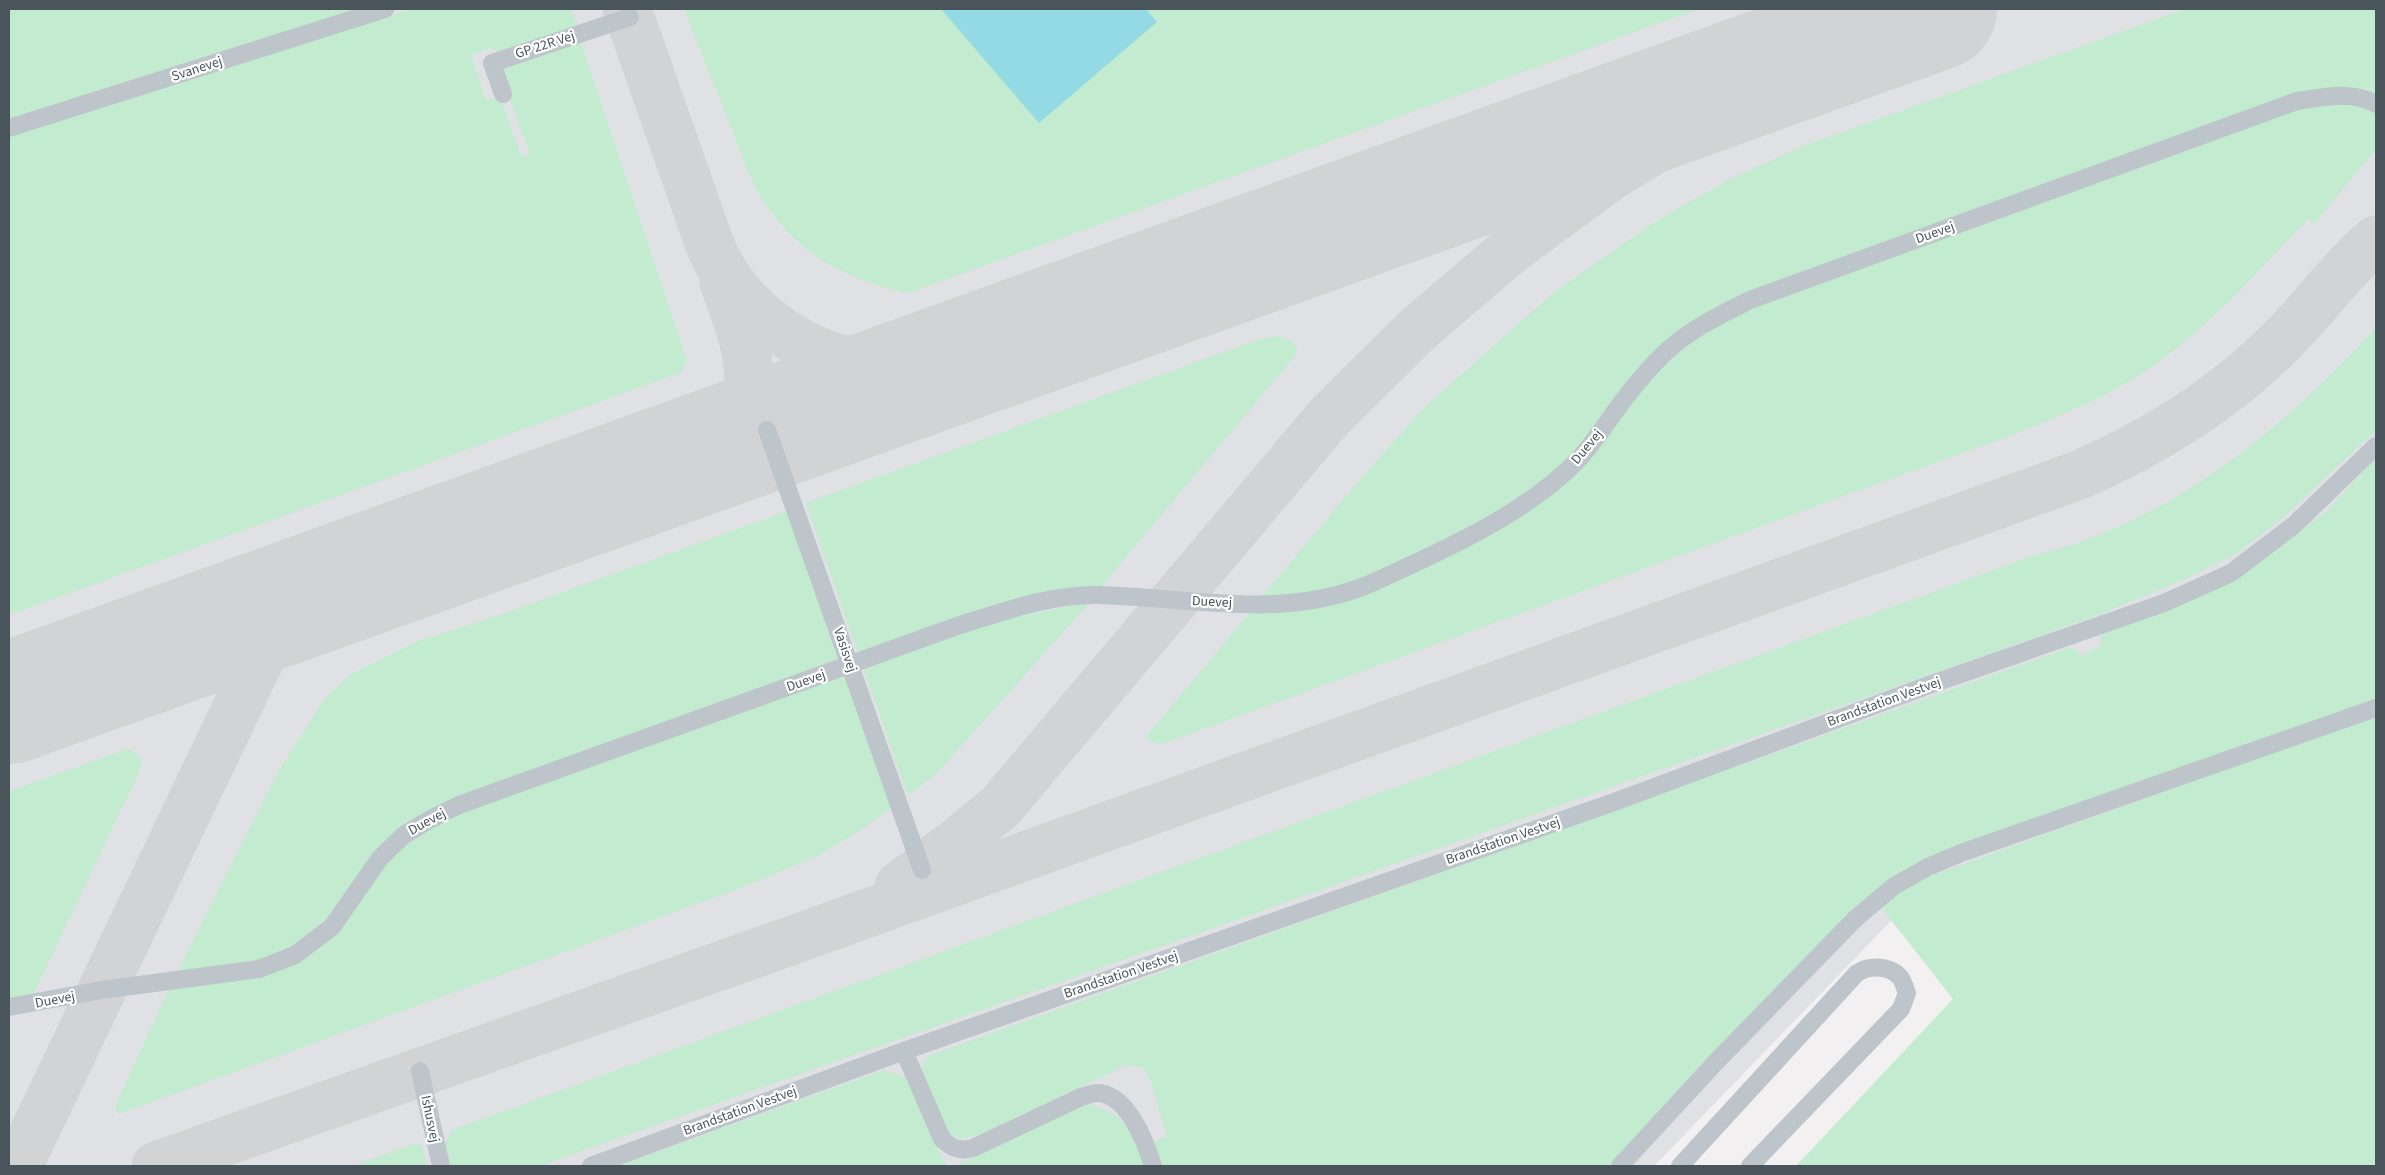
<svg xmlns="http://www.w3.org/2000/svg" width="2385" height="1175" viewBox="0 0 2385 1175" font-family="'Source Sans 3',sans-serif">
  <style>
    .airport { fill: #dfe1e4 }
    .green { fill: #c3ebcf }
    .water { fill: #94dae4 }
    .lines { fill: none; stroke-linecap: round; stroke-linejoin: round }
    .taxiway { stroke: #d2d3d4; stroke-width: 49 }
    .runway { stroke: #d2d3d4; stroke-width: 122 }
    .minor { stroke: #bdc5cb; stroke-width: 18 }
    .labels { text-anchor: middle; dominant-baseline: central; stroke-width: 4.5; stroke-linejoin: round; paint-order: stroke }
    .street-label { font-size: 14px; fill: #49545b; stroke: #fff }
  </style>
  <rect width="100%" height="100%" fill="#f2f0f0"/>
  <path class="airport" d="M 9,9 L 2376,9 L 2376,716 L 1919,892 L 1654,1166 L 9,1166 Z"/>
  <g class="green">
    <path d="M 9,9 L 365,9 L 9,122 Z"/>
    <path d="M 411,9 L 570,9 L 577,24 L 568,33 L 504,54 L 490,48 L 471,55 L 486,100 L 500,97 L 522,158 L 530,155 L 500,71 L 505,64 L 573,42 L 582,45 L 687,360 L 682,372 L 9,615 L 9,136 Z"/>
    <path d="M 684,9 L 1699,9 L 908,293 C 837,278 791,249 754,186 Z"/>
    <path d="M 2185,9 L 2376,9 L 2376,99 L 2335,90 L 1686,329 L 1574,455 L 1509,507 L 1409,562 L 1329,591 L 1259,600 L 1363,476 L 1426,406 L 1553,293 L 1656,221 L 1730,179 L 1803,146 Z"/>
    <path d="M 2330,98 L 2376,111 L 2376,149 L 2314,224 L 2308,219 C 2256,273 2207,330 2144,372 C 2109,396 2069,411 2031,428 L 1170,741 L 1159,744 L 1145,738 L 1252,610 L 1272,612 L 1500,526 L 1649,376 L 1685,344 L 1753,304 Z"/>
    <path d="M 2376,328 L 2376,430 L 2288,513 L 2238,553 L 2187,578 L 2101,614 L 540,1166 L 446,1166 L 443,1149 L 452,1130 L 2032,556 C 2049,551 2066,547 2083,541 C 2200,499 2293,417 2376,328 Z"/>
    <path d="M 1277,336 L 1292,341 L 1297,349 L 1294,357 L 1100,588 L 859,656 L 806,503 L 1260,339 Z"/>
    <path d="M 2374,460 L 2376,465 L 2376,702 L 1919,864 L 1615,1166 L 1159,1166 L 1152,1142 L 1167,1137 L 1151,1082 L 1144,1068 L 1126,1065 L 982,1134 C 973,1136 960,1141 951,1135 C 941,1128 927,1080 922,1067 L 928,1056 L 2071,647 L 2082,656 L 2100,646 L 2101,635 L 2201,596 L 2245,571 L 2326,512 Z"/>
    <path d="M 796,508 L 849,657 L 416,819 L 393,833 L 330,921 L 282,958 L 176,975 L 279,770 L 326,697 L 351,674 L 418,641 L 500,615 Z"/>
    <path d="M 1090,602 L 937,773 L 908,796 L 863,666 L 994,621 Z"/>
    <path d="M 855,670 L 901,801 L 861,830 L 815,857 L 741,888 L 119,1114 L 116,1111 L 116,1104 L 170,987 L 289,965 L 383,862 L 419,832 L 440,820 Z"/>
    <path d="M 2376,715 L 2376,1166 L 1796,1166 L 1953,999 L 1880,906 L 1914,882 Z"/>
    <path d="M 128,749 L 138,754 L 142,761 L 140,770 L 30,1001 L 9,1003 L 9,791 Z"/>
    <path d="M 884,1070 L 908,1078 L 946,1166 L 618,1166 Z"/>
    <path d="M 1085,1104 C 1122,1110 1135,1132 1145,1166 L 956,1166 L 1068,1111 Z"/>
    <path d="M 416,1143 L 423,1148 L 426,1166 L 353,1166 Z"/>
  </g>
  <path class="water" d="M 941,9 L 1146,9 L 1157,22 L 1039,123 Z"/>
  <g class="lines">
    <g class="taxiway">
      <path d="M 627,9 C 645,60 663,111 681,163 C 692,192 701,223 713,252 C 738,308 796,351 855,362 C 888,369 921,367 953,362"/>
      <path d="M 707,451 C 714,446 722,441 728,434 C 768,389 741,331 724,282"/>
      <path d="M 899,886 L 961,839 L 1000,807 L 1330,416 L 1419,328 L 1513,248 L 1608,178 L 1684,131 L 1887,27"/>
      <path d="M 18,1166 L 262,655 L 280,629 L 294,614 L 335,585"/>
      <path d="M 156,1166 L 804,936 L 2079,475 C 2157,441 2232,394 2291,331 C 2320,301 2344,267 2376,240"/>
    </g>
    <path class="runway" d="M 9,703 L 1936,9"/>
    <g class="minor">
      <path d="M 503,94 L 492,63 L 630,17"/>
      <path d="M 9,128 L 385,9"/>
      <path d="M 767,430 L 922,870"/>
      <path d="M 9,1007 L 102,990 L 259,969 L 295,955 L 332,927 L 380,858 L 404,835 L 429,820 L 459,805 L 957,626 C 1002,612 1051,594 1098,595 C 1185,597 1276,619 1359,588 C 1377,582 1395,572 1413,564 C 1469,538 1529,508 1574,464 C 1598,440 1615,408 1638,382 C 1652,365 1669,347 1687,335 C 1706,321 1729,311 1750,300 L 2297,101 C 2324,97 2351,90 2376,104"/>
      <path d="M 904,1051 L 942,1139 C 951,1148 960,1152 973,1148 L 1081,1097 C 1086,1096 1092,1093 1096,1093 C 1127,1092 1146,1143 1153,1166"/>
      <path d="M 420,1071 L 441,1166"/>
      <path d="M 591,1166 L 904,1051 L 1617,801 L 1929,685 L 2164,603 L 2231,573 L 2294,525 L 2376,446"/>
      <path d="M 1620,1166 L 1715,1063 L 1855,919 L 1894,886 L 1928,867 L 1961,853 L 2376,708"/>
      <path d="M 1680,1166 L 1857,973 C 1869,965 1889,965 1900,977 C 1903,981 1905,988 1907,993 L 1901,1009 L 1750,1166"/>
    </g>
  </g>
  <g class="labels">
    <g class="street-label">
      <text transform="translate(545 45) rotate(-18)">GP 22R Vej</text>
      <text transform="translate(197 69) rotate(-18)">Svanevej</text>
      <text transform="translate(1935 233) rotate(-20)">Duevej</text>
      <text transform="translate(1587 447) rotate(-50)">Duevej</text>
      <text transform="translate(1212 602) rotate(3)">Duevej</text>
      <text transform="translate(845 650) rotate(71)">Vasisvej</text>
      <text transform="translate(806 681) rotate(-20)">Duevej</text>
      <text transform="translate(1884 702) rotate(-20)">Brandstation Vestvej</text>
      <text transform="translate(427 822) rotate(-29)">Duevej</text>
      <text transform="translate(1503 841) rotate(-19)">Brandstation Vestvej</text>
      <text transform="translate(1121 975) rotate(-19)">Brandstation Vestvej</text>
      <text transform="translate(55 1000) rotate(-11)">Duevej</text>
      <text transform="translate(740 1111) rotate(-20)">Brandstation Vestvej</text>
      <text transform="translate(430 1119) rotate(78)">Ishusvej</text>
    </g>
  </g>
  <rect width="2385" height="1175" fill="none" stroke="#49545b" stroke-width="20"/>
</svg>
